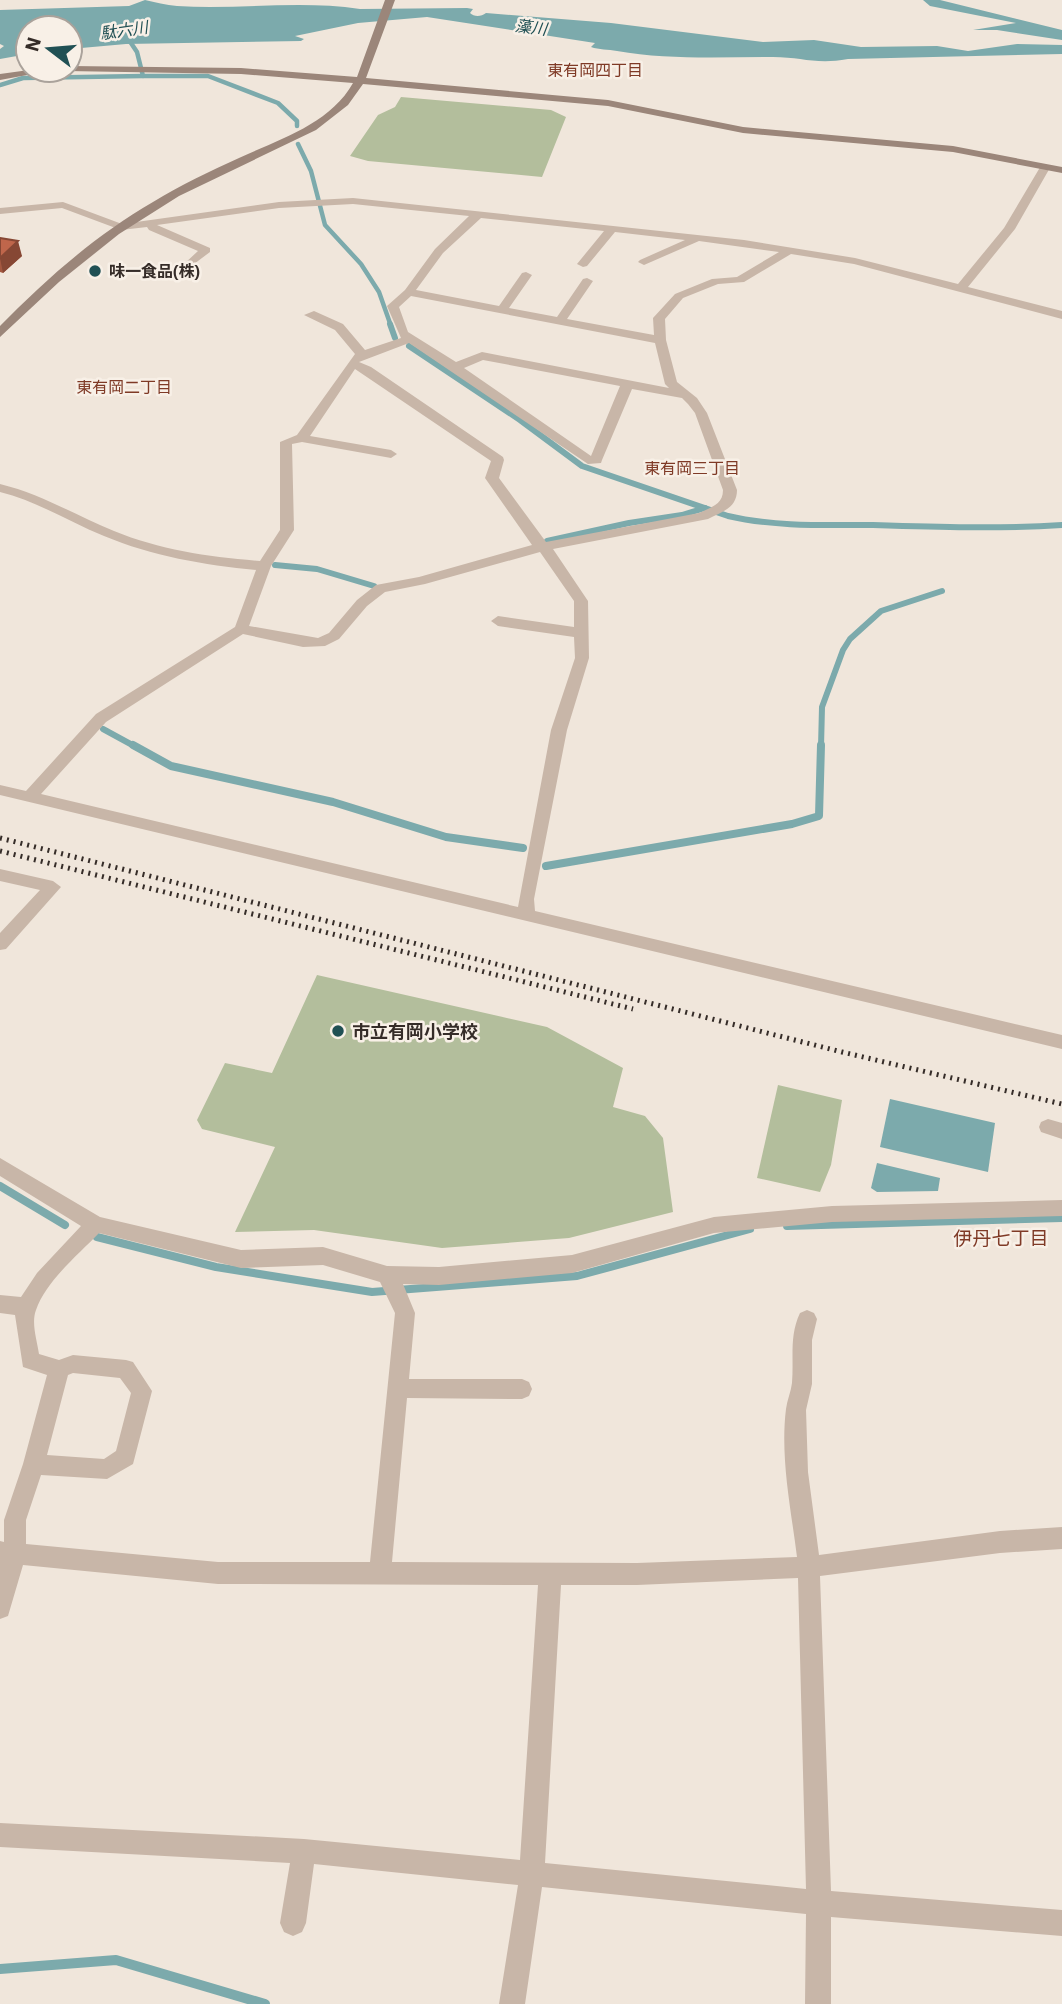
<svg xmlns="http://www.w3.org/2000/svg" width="1062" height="2004" viewBox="0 0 1062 2004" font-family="'IBM Plex Sans','Noto Sans JP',sans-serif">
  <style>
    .green { fill: #b3be9c }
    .water { fill: #7caaac }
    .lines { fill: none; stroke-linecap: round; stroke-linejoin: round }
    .stream-far3 { stroke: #7caaac; stroke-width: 4.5 }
    .stream-far2 { stroke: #7caaac; stroke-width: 6 }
    .stream-far1 { stroke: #7caaac; stroke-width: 8 }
    .stream { stroke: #7caaac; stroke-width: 10 }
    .street { fill: #c8b6a8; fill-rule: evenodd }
    .secondary { fill: #9b867a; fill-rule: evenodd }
    .rail { stroke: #352c28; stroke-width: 5; stroke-dasharray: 2 5; stroke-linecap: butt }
    .wall { fill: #a45840 }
    .shaded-wall { fill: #864734 }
    .building { fill: #bf664b; stroke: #864734; stroke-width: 2 }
    .poi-dot { fill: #205054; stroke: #f8f0e7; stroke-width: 2.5 }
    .labels { text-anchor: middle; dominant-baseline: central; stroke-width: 5; stroke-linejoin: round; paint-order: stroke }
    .far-water-label { font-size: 16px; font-style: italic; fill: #205054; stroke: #f8f0e7 }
    .far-neighbourhood-label { font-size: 16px; fill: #7f3a26; stroke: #f8f0e7 }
    .far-poi-label { font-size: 16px; font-weight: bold; fill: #352c28; stroke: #f8f0e7; text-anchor: start }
    .poi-label { font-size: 18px; font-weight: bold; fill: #352c28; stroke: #f8f0e7; text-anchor: start }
    .neighbourhood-label { font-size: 19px; fill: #7f3a26; stroke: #f8f0e7 }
  </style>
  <rect width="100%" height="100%" fill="#f0e6db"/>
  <g class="green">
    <path d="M 401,97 L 551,110 L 566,117 L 542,177 L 368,161 L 350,156 L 378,115 L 395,107 Z"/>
    <path d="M 317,975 L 547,1027 L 623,1068 L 613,1107 L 645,1116 L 663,1138 L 673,1212 L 569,1238 L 442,1248 L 314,1230 L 235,1232 L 275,1147 L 202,1129 L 197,1120 L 225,1063 L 272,1073 Z"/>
    <path d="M 778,1085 L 842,1100 L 831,1165 L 820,1192 L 757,1178 Z"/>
  </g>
  <g class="water">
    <path d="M 145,0 C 155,2 166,5 177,6 C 237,10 300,0 360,9 L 467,8 L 473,9 L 470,13 C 474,17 481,17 486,13 L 611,23 L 763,42 L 814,40 L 861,47 L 937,46 L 968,51 L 1017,44 L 1062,45 L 1062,54 L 848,59 C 816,65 802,57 773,57 C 722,57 667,60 617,51 C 608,49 599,50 591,47 L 595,43 L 427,17 L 358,23 L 295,36 L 304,39 L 301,41 L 126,44 L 70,49 L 70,28 L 28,28 L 28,54 L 0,59 L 0,49 L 4,46 L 0,44 L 0,10 L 129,6 Z"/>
    <path d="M 923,0 L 940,0 L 1062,30 L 1062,40 L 997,30 L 973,30 L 1016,23 L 930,6 Z"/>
    <path d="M 890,1099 L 995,1123 L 988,1172 L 880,1147 Z"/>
    <path d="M 877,1163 L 940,1178 L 938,1191 L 877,1192 L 871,1188 Z"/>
  </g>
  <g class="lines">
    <g class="stream-far3">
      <path d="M 127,37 L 137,52 L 143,76 L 208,76 L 278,103 L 297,121 L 297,126"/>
      <path d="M 0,85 L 23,78 L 143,76"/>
      <path d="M 298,144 L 311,171 L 325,225 L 361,264 L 379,292 L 391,326"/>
    </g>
    <g class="stream-far2">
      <path d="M 390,324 L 395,338"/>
      <path d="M 409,346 L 520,420 L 582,466 L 728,516 C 775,527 825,525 873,525 C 936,527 999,529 1062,525"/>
      <path d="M 547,541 L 629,523 L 682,515 L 705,508"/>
      <path d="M 275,565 L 317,569 L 374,586"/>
      <path d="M 103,729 L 136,747"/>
      <path d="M 821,747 L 822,707 L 843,650 L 850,639 L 881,611 L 942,591"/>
    </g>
    <g class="stream-far1">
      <path d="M 133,745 L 171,766 L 333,802 L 446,837 L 523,848"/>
      <path d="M 546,866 L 792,824 L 819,816 L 821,745"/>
      <path d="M 0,1186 L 65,1225"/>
      <path d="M 787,1226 L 1062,1218"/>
      <path d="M 97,1237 L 216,1267 L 372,1292 L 577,1276 L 750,1229"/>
    </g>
    <path class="stream" d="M 0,1969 L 116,1960 L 265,2004"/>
    <g class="street">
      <path d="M 1042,164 L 1051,166 L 1015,229 L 968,287 L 1062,311 L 1062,319 L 854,264 L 791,254 L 744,282 L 718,284 L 683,298 L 665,319 L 666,340 L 677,382 L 697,398 L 707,413 L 737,490 C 737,508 722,512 708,519 L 553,549 L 588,601 L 589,658 L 567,730 L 534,899 L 535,911 L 1062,1035 L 1062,1049 L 0,795 L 0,785 L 26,791 L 96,714 L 235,627 L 256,570 C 204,565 152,556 104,536 C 69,522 37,501 0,492 L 0,484 C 41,494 75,515 114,531 C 160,550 210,557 260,561 L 280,530 L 280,442 L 297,435 L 355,354 L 335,330 L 304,315 L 314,311 L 343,324 L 365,350 L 401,338 L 387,306 L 405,290 L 435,249 L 469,216 L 353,204 L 279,208 L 157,225 L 210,248 L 210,252 L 190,267 L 184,264 L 198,251 L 149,230 L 147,227 L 121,230 L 62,208 L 0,214 L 0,208 L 63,202 L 122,224 L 279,202 L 353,198 L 744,240 L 855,258 L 958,284 L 1004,228 ZM 481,218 L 604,231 L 577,264 L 583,267 L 587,266 L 615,232 L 685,240 L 640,260 L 638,262 L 644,265 L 699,241 L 779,252 L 737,277 L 712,279 L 675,294 L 653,318 L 654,335 L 567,319 L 593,281 L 587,278 L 583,279 L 557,317 L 509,308 L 532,275 L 526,272 L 522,273 L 499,306 L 416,290 L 443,253 ZM 411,296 L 655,343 L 665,384 L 669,388 L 482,352 L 456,362 L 408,332 L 399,307 ZM 409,343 L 588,464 L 601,463 L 602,460 L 632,389 L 682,398 L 688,404 L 695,413 L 723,490 C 723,505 711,507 699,513 L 546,542 L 499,478 L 504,460 L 503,457 L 371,367 L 359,362 ZM 483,360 L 620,386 L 591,456 L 464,368 ZM 355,369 L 491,461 L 485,478 L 532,545 L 419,577 L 376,585 L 357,600 L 329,633 L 318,638 L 249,626 L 271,566 L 294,530 L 292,444 L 302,442 L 391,458 L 397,454 L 391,450 L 310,436 ZM 540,552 L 574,601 L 574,627 L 498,616 L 491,621 L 498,626 L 574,637 L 575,658 L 551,730 L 518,907 L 41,794 L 106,722 L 243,634 L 303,647 L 325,646 L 339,639 L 367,606 L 385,592 L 425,584 Z"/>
      <path d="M 0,869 L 53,881 L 61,887 L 6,949 L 0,950 L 0,933 L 40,890 L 0,881 Z"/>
      <path d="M 1048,1119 L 1062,1123 L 1062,1139 L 1041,1132 L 1039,1127 L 1041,1122 Z"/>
      <path d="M 0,1158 L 100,1217 L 241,1250 L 323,1247 L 387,1266 L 439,1267 L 572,1255 L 714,1217 L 832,1206 L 1062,1200 L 1062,1216 L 832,1222 L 714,1233 L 572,1273 L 439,1285 L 403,1284 L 415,1313 L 409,1379 L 522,1379 L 529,1382 L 532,1389 L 529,1396 L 522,1399 L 407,1398 L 392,1562 L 637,1563 L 797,1557 C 791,1509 780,1457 786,1409 C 787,1400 791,1392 792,1383 C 794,1358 789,1336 800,1313 L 807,1310 L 814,1313 L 817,1319 L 812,1340 L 812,1384 L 806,1410 L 808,1472 L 819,1555 L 1000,1531 L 1062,1527 L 1062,1549 L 1000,1553 L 820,1576 L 831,1891 L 1062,1910 L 1062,1936 L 831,1917 L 831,2004 L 805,2004 L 806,1914 L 542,1887 L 525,2004 L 499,2004 L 518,1885 L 314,1864 L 306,1923 L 302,1932 L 293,1936 L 284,1932 L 280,1923 L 290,1863 L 0,1847 L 0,1823 L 304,1839 L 520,1860 L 538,1585 L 218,1584 L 23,1565 L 8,1616 L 0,1619 L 0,1541 L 4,1542 L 4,1520 L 23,1464 L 47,1375 L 23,1367 L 15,1315 L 0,1313 L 0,1295 L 21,1297 L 37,1273 L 81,1226 L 0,1176 ZM 99,1233 L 241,1268 L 323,1265 L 380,1282 L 395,1313 L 370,1562 L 218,1562 L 26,1544 L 26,1520 L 41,1475 L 107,1479 L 133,1464 L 152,1391 L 133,1362 L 126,1360 L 73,1355 L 59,1360 L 39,1354 C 37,1340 31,1323 36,1310 C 46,1281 78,1255 99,1233 ZM 73,1373 L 120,1378 L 131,1393 L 116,1451 L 104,1459 L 47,1455 L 68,1375 ZM 798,1578 L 806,1889 L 545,1863 L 561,1585 L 637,1585 Z"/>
    </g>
    <g class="secondary">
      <path d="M 385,0 L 395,0 L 366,78 L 608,100 L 743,127 L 953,146 L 1062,167 L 1062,173 L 953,152 L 743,133 L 608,106 L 363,84 L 348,105 L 316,130 L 179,196 L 119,234 L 59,282 L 0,337 L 0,326 C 46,279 96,235 153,202 C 181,185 210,171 239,158 C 280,139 330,124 353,83 L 241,74 L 67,71 L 70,70 L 70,66 L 241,68 L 357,77 Z"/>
      <path d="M 29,70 L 54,70 L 0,80 L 0,74 Z"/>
    </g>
    <g class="rail">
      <path d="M 0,838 L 842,1052 L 1062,1104"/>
      <path d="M 0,851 L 633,1009"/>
    </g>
  </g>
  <path class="wall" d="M 0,238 L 22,256 L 3,273 L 0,272 Z"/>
  <path class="shaded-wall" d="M 18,241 L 22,256 L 3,273 L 0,258 Z"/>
  <path class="building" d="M 0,238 L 18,241 L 0,258 Z"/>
  <g class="poi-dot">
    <circle cx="95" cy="271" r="7"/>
    <circle cx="338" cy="1031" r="7"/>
  </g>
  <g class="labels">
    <g class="far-water-label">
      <text transform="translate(531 27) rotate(7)">藻川</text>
      <text transform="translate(124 30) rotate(-8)">駄六川</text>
    </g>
    <g class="far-neighbourhood-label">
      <text x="595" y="70">東有岡四丁目</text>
      <text x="124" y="387">東有岡二丁目</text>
      <text x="692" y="468">東有岡三丁目</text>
    </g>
    <g class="far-poi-label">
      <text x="109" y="271">味一食品(株)</text>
    </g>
    <g class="poi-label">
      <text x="352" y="1031">市立有岡小学校</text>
    </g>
    <g class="neighbourhood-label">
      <text x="1001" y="1238">伊丹七丁目</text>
    </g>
  </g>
  <g transform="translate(49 49) rotate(286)"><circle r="33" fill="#f8f0e7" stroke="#aaa29b" stroke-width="2"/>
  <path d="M0-5L12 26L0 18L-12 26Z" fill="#205054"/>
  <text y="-10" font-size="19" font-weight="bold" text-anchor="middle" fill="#352c28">N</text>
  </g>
</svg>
